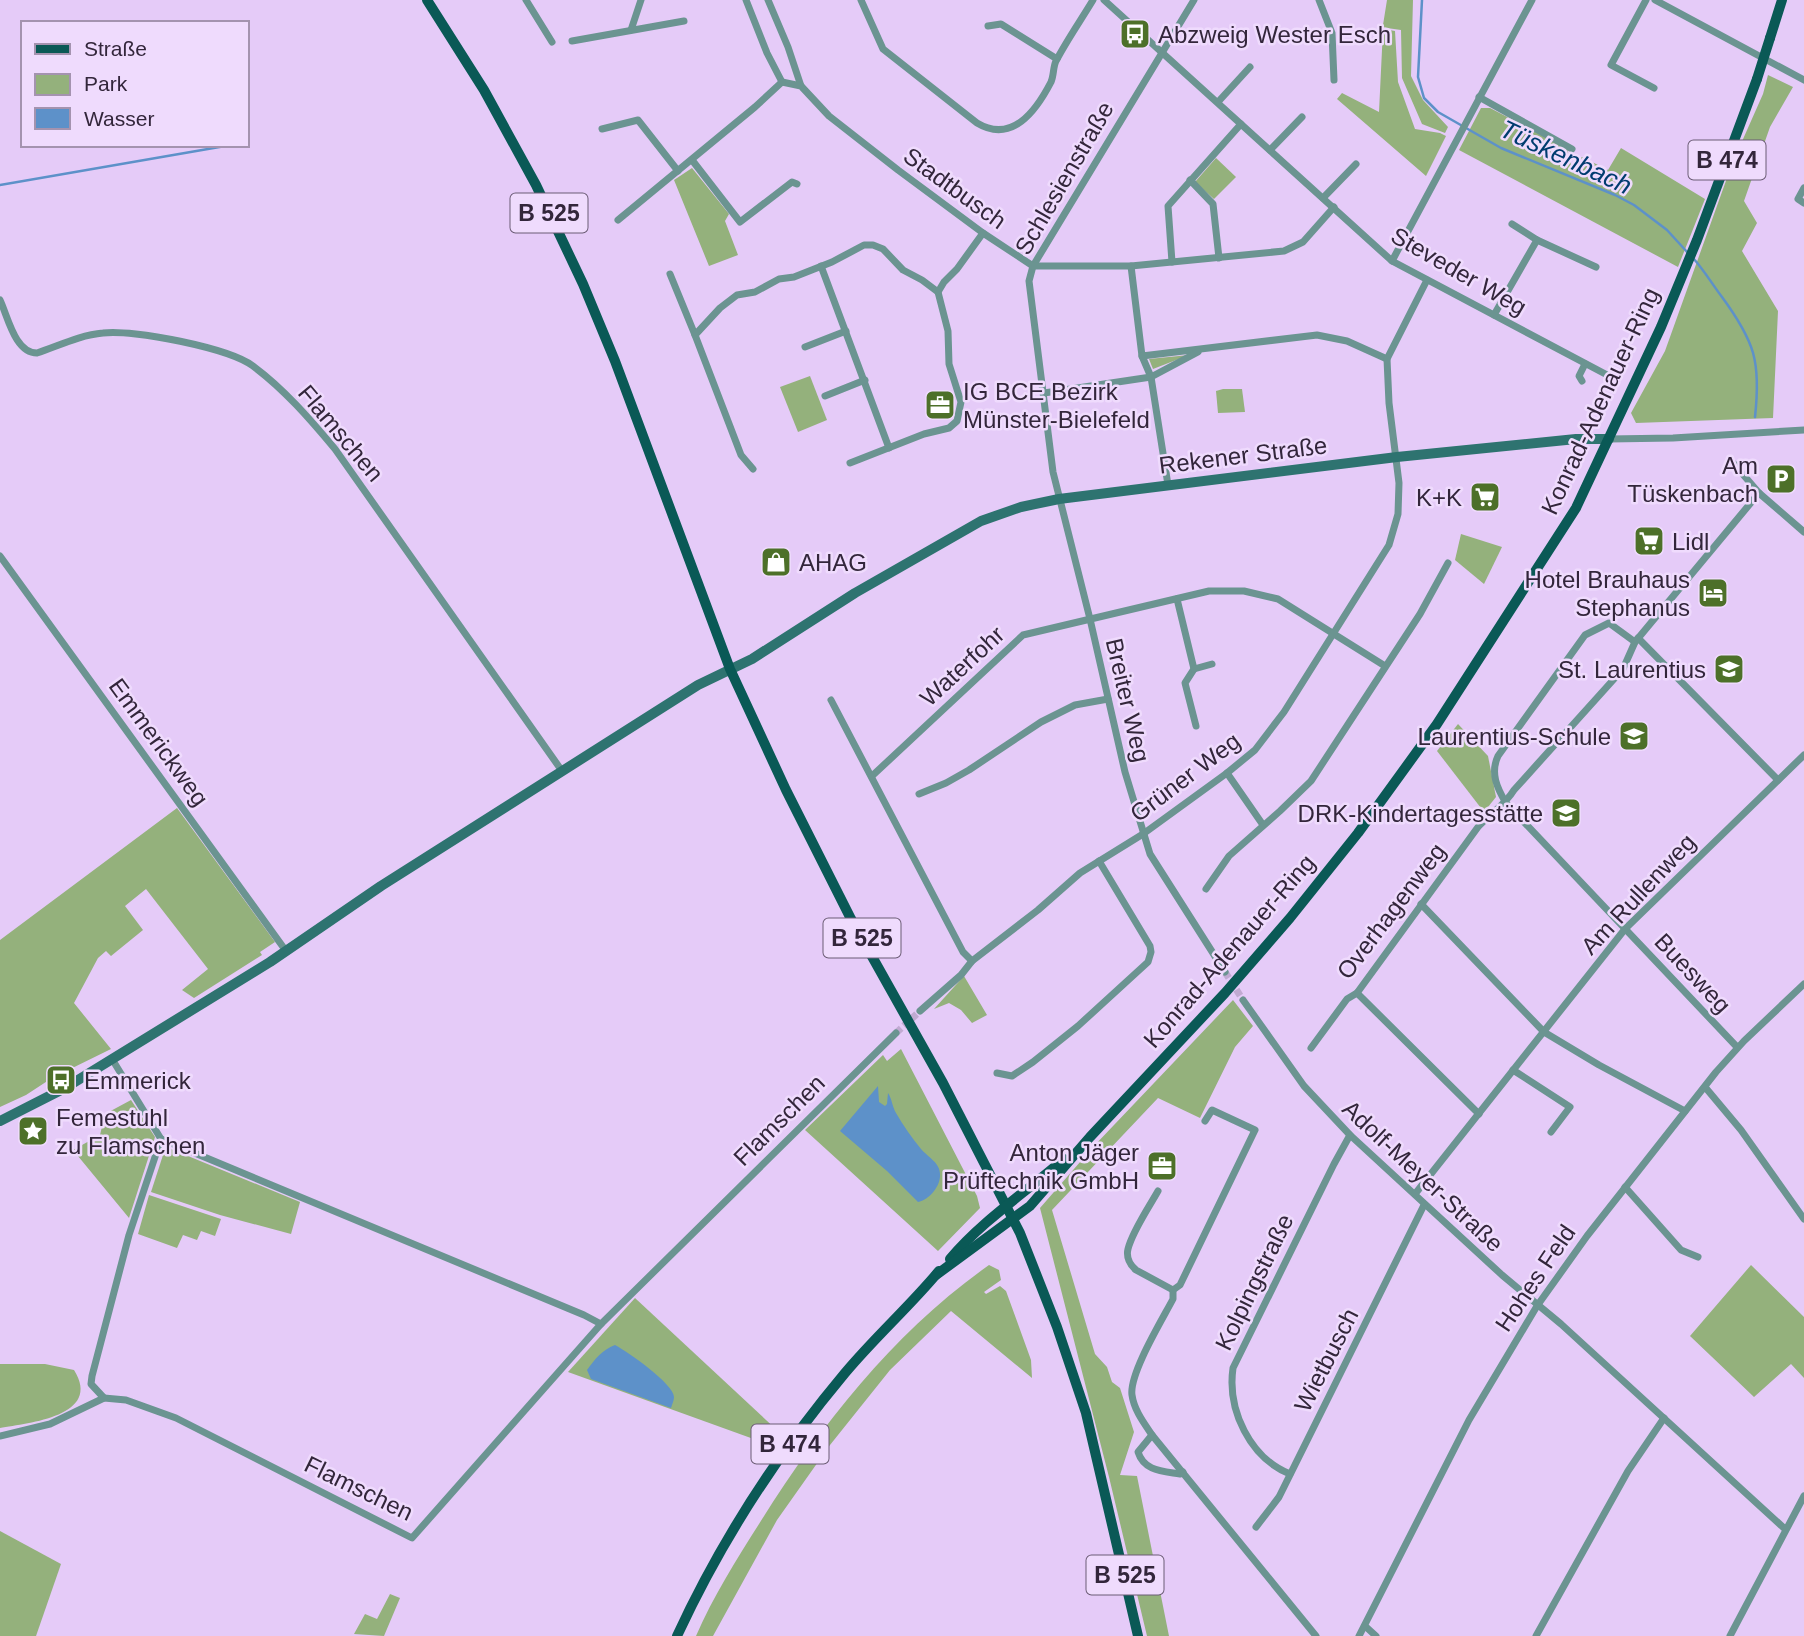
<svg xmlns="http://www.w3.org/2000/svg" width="1804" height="1636" viewBox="0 0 1804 1636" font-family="Helvetica,sans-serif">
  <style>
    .green { fill: #94b17c }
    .water { fill: #5d91c9 }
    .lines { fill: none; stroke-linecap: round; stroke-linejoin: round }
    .stream { stroke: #5d91c9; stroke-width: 2.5 }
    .street-tunnel { stroke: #c1aad2; stroke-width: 7; stroke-dasharray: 7 3.5; stroke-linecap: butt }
    .street { stroke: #6b9491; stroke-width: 7 }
    .secondary { stroke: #2e7370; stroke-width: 10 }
    .primary { stroke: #0a5956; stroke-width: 10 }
    .primary-bridge { stroke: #0a5956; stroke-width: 10 }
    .labels { text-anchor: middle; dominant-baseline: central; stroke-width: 5; stroke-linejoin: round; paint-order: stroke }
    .shield { fill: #efdbfd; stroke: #6b5c75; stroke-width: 2 }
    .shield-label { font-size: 23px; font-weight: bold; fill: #33263b }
    .poi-label { font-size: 24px; fill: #33263b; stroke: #efdbfd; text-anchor: end }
    .street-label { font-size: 24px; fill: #33263b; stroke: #efdbfd }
    .water-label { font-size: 26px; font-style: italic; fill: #003c6f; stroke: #efdbfd }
  </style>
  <rect width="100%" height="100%" fill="#e5cbf8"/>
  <g class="green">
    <path d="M 1387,0 L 1413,0 L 1411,76 L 1423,100 L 1448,127 L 1445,133 L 1422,124 L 1402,78 L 1401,30 L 1380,27 L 1383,25 Z"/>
    <path d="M 1383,29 L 1395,31 L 1398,82 L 1415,129 L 1440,133 L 1446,136 L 1426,176 L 1337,99 L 1342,93 L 1379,112 Z"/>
    <path d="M 1768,75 L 1793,87 L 1770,127 L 1744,201 L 1757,223 L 1742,251 L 1778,311 L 1773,418 L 1636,423 L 1631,413 L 1665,351 L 1732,164 L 1763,94 Z"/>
    <path d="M 1481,108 L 1490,108 L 1567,148 L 1571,165 L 1582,157 L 1608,170 L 1621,148 L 1705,199 L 1678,267 L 1459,150 Z"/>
    <path d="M 1216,158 L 1236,177 L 1214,199 L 1195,182 Z"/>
    <path d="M 692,168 L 729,214 L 725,221 L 738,255 L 709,266 L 674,180 Z"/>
    <path d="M 1189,355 L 1153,369 L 1149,359 Z"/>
    <path d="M 810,376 L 827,420 L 798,432 L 780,387 Z"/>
    <path d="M 1223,389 L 1242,389 L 1245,412 L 1218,413 L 1216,391 Z"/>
    <path d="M 1461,534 L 1502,547 L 1484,584 L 1455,560 Z"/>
    <path d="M 1458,724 L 1488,756 L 1496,797 L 1484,812 L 1437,751 Z"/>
    <path d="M 177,808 L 275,942 L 260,952 L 262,955 L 194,998 L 182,990 L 208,969 L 146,889 L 125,906 L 143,930 L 111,956 L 106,951 L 98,958 L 74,1003 L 111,1049 L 52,1078 L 26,1095 L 0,1107 L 0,940 Z"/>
    <path d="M 964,976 L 987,1015 L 972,1023 L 961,1010 L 949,1003 L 934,1009 Z"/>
    <path d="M 1233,1000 L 1253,1026 L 1235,1047 L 1200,1118 L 1158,1098 L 1052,1210 L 1095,1354 L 1107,1367 L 1112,1382 L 1120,1388 L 1134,1432 L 1120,1475 L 1137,1476 L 1169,1636 L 1147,1636 L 1109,1477 L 1040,1208 L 1094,1146 Z"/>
    <path d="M 901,1049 L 977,1196 L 980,1208 L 938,1251 L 805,1130 L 883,1055 L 887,1061 Z"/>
    <path d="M 131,1100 L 155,1137 L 129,1218 L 73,1150 L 100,1135 L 105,1114 Z"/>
    <path d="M 171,1149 L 300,1202 L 291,1234 L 220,1215 L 151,1192 L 164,1152 Z"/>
    <path d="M 149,1195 L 221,1219 L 215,1236 L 201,1231 L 197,1240 L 183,1235 L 177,1248 L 138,1234 Z"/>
    <path d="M 989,1265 L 999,1270 L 1001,1280 L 984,1292 L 986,1294 L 1000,1286 L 1006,1291 L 1031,1360 L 1032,1378 L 951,1311 L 890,1370 L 830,1445 L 777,1520 L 713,1636 L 696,1636 C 713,1597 736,1560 759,1524 C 821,1425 893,1333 989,1265 Z"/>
    <path d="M 1751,1265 L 1804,1317 L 1804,1378 L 1791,1364 L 1754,1397 L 1690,1336 Z"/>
    <path d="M 635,1298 L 780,1433 L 770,1445 L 568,1372 Z"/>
    <path d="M 0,1364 L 45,1364 L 74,1370 C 103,1416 29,1423 0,1428 Z"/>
    <path d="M 0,1531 L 61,1564 L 36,1636 L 0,1636 Z"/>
    <path d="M 390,1594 L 400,1598 L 384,1636 L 354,1634 L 365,1614 L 377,1619 Z"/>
  </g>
  <g class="water">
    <path d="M 878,1086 L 879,1102 L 885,1106 L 887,1104 L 888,1093 C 892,1099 892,1106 896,1113 C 903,1125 912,1138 921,1149 C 928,1157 940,1163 940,1174 C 941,1186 929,1200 918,1202 L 887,1171 L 840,1131 Z"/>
    <path d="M 615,1345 C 628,1352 674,1384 674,1397 C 674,1401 672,1404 671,1408 L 591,1379 L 587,1370 C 595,1359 602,1350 615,1345 Z"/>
  </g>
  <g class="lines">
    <g class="stream">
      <path d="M 1422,0 L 1418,77 L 1424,98 L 1438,112 L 1501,148 L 1615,195 L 1634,205 L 1667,230 L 1688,253"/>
      <path d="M 0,185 L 231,145"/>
      <path d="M 1693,258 C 1704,270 1712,284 1722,297 C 1755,342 1761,362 1755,417"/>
    </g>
    <g class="street-tunnel">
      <path d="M 1225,972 L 1243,1000"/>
      <path d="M 896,1033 L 920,1011"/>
    </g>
    <g class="street">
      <path d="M 526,0 L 552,42"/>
      <path d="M 746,0 L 767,53 L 782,82"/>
      <path d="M 768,0 L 788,47 L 801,86"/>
      <path d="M 861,0 L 883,49 L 977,123 C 1012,144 1036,111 1051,82 C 1054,75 1053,67 1056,61 C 1067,40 1081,20 1093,0"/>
      <path d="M 1104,0 L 1392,261 L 1611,377"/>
      <path d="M 1194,0 L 1033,266 L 1029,281 L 1053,472 L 1090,619 L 1125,772 L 1150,854 L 1225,972"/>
      <path d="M 1319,0 L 1332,33 L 1334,80"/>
      <path d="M 1646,0 L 1611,65 L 1654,88"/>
      <path d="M 1655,0 L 1804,80"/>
      <path d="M 988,26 L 1001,24 L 1057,59"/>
      <path d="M 631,30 L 641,0"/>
      <path d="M 572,41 L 684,21"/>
      <path d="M 782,82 L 801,86 L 829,116 L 898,170 L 983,233 L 1033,266 L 1131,266 L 1284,251 L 1303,242 L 1334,207"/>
      <path d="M 1479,97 L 1572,149"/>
      <path d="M 1218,102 L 1250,67"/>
      <path d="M 602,129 L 638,120 L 678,171"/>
      <path d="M 1270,150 L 1302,117"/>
      <path d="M 692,160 L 740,222 L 792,182 L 797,184"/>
      <path d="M 1190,180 L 1213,204 L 1219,258"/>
      <path d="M 1804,188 L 1798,199 L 1804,203"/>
      <path d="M 1323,198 L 1356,164"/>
      <path d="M 618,220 L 755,107 L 782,82"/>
      <path d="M 1537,240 L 1596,267"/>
      <path d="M 1392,261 L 1532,0"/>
      <path d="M 1172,262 L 1168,206 L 1241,124"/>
      <path d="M 821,266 L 889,448"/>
      <path d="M 1131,266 L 1142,356 L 1151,377 L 1168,485"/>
      <path d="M 670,274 L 695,335"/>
      <path d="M 0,300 C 8,317 15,353 37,353 C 58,346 80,335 103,333 C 133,329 229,348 253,366 C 284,389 310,419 335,449 L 562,771"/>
      <path d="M 1494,315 L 1537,240 L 1512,224"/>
      <path d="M 805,347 L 846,331"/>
      <path d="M 1142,356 L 1317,335 L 1347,341 L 1387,359"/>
      <path d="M 1582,381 L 1579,376 L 1585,364"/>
      <path d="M 1044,393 L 1151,377 L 1198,352"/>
      <path d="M 825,396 L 865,380"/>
      <path d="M 1609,439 L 1673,438 L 1804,430"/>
      <path d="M 850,463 L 924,434 L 949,428 L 957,421 L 961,402 L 949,364 L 948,331 L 938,292"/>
      <path d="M 1734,464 L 1759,493 L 1804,532"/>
      <path d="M 753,469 L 741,455 L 695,335 L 720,308 L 737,295 L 755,292 L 779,279 L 794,277 L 832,262 L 864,245 L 873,245 L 883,249 L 903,270 L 922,280 L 938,292 L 944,282 L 957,269 L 983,233"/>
      <path d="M 0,556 L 286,951"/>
      <path d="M 1177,599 L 1194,669 L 1185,683 L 1196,726"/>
      <path d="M 1638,638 L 1778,780"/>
      <path d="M 1635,642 L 1609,623 L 1585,635 L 1498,756 C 1490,773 1497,788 1506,803 L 1737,1047"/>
      <path d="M 1194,669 L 1212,664"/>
      <path d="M 831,700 L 963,952 L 972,961"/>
      <path d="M 1227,773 L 1263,825"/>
      <path d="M 872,776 L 1023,635 L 1209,591 L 1244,591 L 1278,599 L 1385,666"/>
      <path d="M 919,794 L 946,783 L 969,770 L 1041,722 L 1075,705 L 1108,699"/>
      <path d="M 1206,889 L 1229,856 L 1280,811 L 1311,781 L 1420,614 L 1448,563"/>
      <path d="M 1421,904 L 1544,1032 L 1599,1065 L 1685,1111"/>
      <path d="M 1357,993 L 1479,1114"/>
      <path d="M 1243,1000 L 1304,1086 L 1350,1135 L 1502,1275 L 1561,1324 L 1785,1529"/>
      <path d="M 920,1011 L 961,975 L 972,961 L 1038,910 L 1080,873 L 1143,834 L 1227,773 L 1255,750 L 1284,712 L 1389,545 L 1398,514 L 1399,483 L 1389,403 L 1387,359 L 1427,280"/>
      <path d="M 1311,1048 L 1347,999 L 1357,993 L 1478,827 C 1490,814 1505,805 1514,790 L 1623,669 L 1635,642 L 1759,493"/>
      <path d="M 1513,1070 L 1570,1107 L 1551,1132"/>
      <path d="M 997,1073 L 1012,1076 L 1033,1062 L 1078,1026 L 1148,962 L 1151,952 L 1150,946 L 1099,861"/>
      <path d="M 1705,1087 L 1741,1130 L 1804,1219"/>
      <path d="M 1205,1121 L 1212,1110 L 1255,1130 L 1180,1285 L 1173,1290 L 1173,1299 C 1162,1320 1129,1374 1132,1395 C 1134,1410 1144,1423 1152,1435 L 1316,1636"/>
      <path d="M 1625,1187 L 1681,1250 L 1698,1257"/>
      <path d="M 1158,1191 C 1149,1207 1132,1232 1128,1249 C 1126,1257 1130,1265 1136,1270 L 1173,1290"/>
      <path d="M 1415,1194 L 1625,929 L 1804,755"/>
      <path d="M 601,1324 L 896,1033"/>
      <path d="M 104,1398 L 126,1400 L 176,1418 L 412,1538 L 601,1324 L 584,1315 L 161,1139"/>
      <path d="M 1152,1435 L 1138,1452 C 1144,1471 1162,1471 1180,1474 L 1183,1472"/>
      <path d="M 0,1436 L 50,1424 L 104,1398 L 91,1384 L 92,1376 L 129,1235 L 161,1139 L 112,1059"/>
      <path d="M 1290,1474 C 1250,1458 1227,1410 1233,1368 L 1334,1164 L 1350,1135"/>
      <path d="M 1256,1527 L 1279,1497 L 1424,1205"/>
      <path d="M 1365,1626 L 1376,1636"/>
      <path d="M 1359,1636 L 1469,1420 L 1537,1306 L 1587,1236 L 1716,1072 L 1744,1041 L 1804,984"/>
      <path d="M 1536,1636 L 1628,1471 L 1664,1418"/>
      <path d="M 1730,1636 L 1804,1496"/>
    </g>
    <path class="secondary" d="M 0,1121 L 65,1088 L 270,962 L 381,886 L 698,685 L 752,659 L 855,593 L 981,521 L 1021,507 L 1059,499 L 1397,457 L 1576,439 L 1609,439"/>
    <g class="primary">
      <path d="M 427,0 L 484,90 L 536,185 L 583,284 L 615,361 L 730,669 L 786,790 L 851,919 L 943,1083 L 1020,1233 L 1057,1327 L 1086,1413 L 1138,1636"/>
      <path d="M 1770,38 L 1782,0"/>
      <path d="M 950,1259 C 983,1220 1025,1193 1064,1159"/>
      <path d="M 936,1275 L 1030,1206 L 1090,1137 L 1225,993 L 1290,918 L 1358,833 L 1437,724 L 1576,508 L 1661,327 L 1697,240 L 1757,79"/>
      <path d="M 677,1636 C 721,1541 778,1453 845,1373 C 875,1337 910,1306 939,1271"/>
    </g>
    <path class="primary-bridge" d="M 1757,79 L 1770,38"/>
  </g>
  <defs>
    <g id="bus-square" transform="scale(1.575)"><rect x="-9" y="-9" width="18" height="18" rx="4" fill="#4d7029" stroke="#efdbfd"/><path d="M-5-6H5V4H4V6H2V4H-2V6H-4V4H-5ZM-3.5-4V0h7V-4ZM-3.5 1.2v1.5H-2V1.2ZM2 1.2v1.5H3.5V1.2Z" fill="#fff"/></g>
    <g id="office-square" transform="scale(1.575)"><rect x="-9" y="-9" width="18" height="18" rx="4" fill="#4d7029" stroke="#efdbfd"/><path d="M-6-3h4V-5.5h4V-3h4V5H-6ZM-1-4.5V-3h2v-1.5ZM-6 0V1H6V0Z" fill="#fff"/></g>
    <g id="parking-square" transform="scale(1.575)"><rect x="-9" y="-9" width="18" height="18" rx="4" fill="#4d7029" stroke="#efdbfd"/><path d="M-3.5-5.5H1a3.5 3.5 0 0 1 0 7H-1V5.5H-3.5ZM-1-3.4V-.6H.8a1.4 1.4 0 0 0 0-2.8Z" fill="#fff"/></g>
    <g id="supermarket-square" transform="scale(1.575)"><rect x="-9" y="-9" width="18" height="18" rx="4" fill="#4d7029" stroke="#efdbfd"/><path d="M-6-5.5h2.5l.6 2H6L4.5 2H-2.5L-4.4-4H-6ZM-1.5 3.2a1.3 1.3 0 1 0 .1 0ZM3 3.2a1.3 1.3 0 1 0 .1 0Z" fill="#fff"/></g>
    <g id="shop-square" transform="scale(1.575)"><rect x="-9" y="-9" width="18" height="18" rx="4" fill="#4d7029" stroke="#efdbfd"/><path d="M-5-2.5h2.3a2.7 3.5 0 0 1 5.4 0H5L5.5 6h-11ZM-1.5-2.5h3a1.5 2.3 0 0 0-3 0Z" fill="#fff"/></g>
    <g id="hotel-square" transform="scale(1.575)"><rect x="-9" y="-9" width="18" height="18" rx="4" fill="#4d7029" stroke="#efdbfd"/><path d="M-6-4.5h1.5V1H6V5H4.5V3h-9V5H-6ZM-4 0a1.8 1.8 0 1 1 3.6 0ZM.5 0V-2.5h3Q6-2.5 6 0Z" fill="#fff"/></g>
    <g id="school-square" transform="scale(1.575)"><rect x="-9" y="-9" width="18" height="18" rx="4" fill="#4d7029" stroke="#efdbfd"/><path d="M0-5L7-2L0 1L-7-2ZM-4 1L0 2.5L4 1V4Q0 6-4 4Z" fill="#fff"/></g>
    <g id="sight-square" transform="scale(1.575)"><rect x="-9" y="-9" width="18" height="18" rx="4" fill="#4d7029" stroke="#efdbfd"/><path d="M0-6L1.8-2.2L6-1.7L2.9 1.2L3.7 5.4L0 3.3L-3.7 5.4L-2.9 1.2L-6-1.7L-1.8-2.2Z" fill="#fff"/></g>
  </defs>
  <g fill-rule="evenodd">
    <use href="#bus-square" x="1135" y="34"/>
    <use href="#office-square" x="940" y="405"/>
    <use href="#parking-square" x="1781" y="479"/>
    <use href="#supermarket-square" x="1485" y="497"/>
    <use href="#supermarket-square" x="1649" y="541"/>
    <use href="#shop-square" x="776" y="562"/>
    <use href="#hotel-square" x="1713" y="593"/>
    <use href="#school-square" x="1729" y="669"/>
    <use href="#school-square" x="1634" y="736"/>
    <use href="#school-square" x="1566" y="813"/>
    <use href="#bus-square" x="61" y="1080"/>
    <use href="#sight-square" x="33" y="1131"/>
    <use href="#office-square" x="1162" y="1166"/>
  </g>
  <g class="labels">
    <g class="shield">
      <rect x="1688.5" y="140.5" width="77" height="39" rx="5"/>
      <rect x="510.5" y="193.5" width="77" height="39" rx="5"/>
      <rect x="823.5" y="918.5" width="77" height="39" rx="5"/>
      <rect x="751.5" y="1424.5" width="77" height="39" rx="5"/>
      <rect x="1086.5" y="1555.5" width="77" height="39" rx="5"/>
    </g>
    <g class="shield-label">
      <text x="1727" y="160">B 474</text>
      <text x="549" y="213">B 525</text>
      <text x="862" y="938">B 525</text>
      <text x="790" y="1444">B 474</text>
      <text x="1125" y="1575">B 525</text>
    </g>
    <g class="poi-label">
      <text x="1158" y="34" text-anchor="start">Abzweig Wester Esch</text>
      <text x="963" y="391" text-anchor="start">IG BCE Bezirk<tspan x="963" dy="28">Münster-Bielefeld</tspan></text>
      <text x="1758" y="465">Am<tspan x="1758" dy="28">Tüskenbach</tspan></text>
      <text x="1462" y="497">K+K</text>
      <text x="1672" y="541" text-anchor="start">Lidl</text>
      <text x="799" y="562" text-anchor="start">AHAG</text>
      <text x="1690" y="579">Hotel Brauhaus<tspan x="1690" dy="28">Stephanus</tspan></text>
      <text x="1706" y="669">St. Laurentius</text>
      <text x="1611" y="736">Laurentius-Schule</text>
      <text x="1543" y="813">DRK-Kindertagesstätte</text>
      <text x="84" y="1080" text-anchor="start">Emmerick</text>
      <text x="56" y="1117" text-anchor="start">Femestuhl<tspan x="56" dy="28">zu Flamschen</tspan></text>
      <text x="1139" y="1152">Anton Jäger<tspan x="1139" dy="28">Prüftechnik GmbH</tspan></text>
    </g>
    <g class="street-label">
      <text transform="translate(1064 178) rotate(-60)">Schlesienstraße</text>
      <text transform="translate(955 188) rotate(36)">Stadtbusch</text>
      <text transform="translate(1459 271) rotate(30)">Steveder Weg</text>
      <text transform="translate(1600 401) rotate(-65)">Konrad-Adenauer-Ring</text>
      <text transform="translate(341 433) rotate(50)">Flamschen</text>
      <text transform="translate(1243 455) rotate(-7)">Rekener Straße</text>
      <text transform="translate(962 666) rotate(-43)">Waterfohr</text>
      <text transform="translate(1128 700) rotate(77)">Breiter Weg</text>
      <text transform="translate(159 742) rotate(54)">Emmerickweg</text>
      <text transform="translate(1185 777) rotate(-37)">Grüner Weg</text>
      <text transform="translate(1638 894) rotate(-47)">Am Rullenweg</text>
      <text transform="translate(1391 911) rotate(-53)">Overhagenweg</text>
      <text transform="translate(1229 951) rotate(-49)">Konrad-Adenauer-Ring</text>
      <text transform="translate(1693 973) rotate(47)">Buesweg</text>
      <text transform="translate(779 1120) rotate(-45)">Flamschen</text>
      <text transform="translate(1423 1176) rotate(43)">Adolf-Meyer-Straße</text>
      <text transform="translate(1535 1278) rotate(-56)">Hohes Feld</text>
      <text transform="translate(1254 1282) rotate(-64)">Kolpingstraße</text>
      <text transform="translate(1326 1360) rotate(-63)">Wietbusch</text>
      <text transform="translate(359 1488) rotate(26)">Flamschen</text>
    </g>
    <g class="water-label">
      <text transform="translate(1566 157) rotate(25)">Tüskenbach</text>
    </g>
  </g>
  <rect x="21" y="21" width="228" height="126" fill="#efdbfd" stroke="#a493af" stroke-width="2"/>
  <rect x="35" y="44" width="35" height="10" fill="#0a5956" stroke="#a493af" stroke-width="2"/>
  <text x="84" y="56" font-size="21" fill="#33263b">Straße</text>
  <rect x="35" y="74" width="35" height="21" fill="#94b17c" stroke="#a493af" stroke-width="2"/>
  <text x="84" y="91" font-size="21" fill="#33263b">Park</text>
  <rect x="35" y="108" width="35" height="21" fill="#5d91c9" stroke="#a493af" stroke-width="2"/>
  <text x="84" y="126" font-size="21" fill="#33263b">Wasser</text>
</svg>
